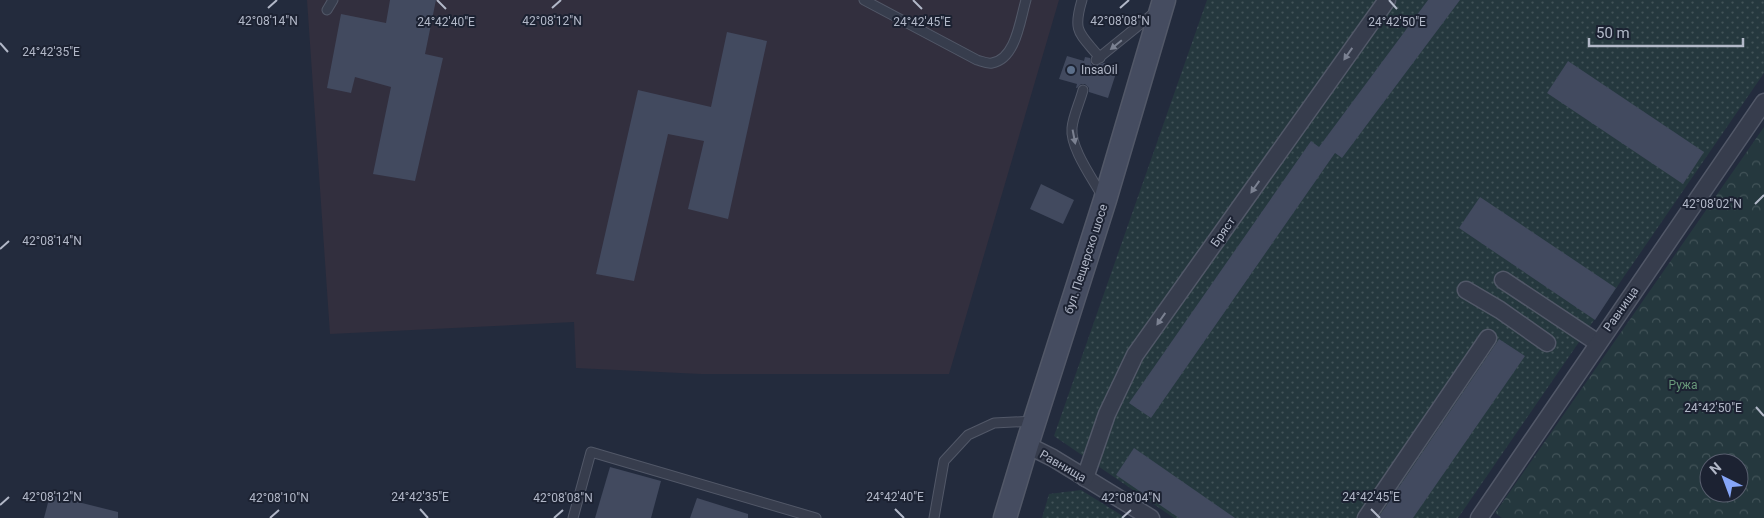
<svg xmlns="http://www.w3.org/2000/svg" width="1764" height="518" viewBox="0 0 1764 518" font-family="Roboto,sans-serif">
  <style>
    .medical { fill: #322f3e }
    .grass { fill: url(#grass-dots) }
    .park { fill: url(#park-crowns); fill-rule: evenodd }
    .building { fill: #424a5f }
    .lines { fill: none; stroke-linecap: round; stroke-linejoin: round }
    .lane-casing { stroke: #525868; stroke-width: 11 }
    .street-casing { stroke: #525868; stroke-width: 19 }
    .secondary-casing { stroke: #525868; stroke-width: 25 }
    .lane { stroke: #373d4d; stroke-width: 9 }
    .street { stroke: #373d4d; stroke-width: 16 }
    .secondary { stroke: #454c60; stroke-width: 22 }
    .oneway { fill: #7b8191 }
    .ticks { fill: none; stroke: #b2b8c8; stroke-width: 2 }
    .service-dot { fill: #5c6f8a; stroke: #1c2232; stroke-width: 2 }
    .labels { text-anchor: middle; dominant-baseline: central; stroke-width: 4; stroke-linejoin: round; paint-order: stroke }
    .poi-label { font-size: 12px; fill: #b2b8c8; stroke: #1c2232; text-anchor: start }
    .street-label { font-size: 12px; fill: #b2b8c8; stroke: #1c2232 }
    .park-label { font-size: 12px; fill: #69997a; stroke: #1c2232 }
    .ticks-label { font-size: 12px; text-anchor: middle; fill: #b2b8c8; stroke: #1c2232; stroke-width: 4; stroke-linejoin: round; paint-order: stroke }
  </style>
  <defs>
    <pattern id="grass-dots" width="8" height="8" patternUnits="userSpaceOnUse" patternTransform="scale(1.25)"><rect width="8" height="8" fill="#25383e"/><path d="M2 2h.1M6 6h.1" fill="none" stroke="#425358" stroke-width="1.8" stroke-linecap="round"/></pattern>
    <pattern id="park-crowns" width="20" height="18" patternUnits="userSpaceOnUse" patternTransform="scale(1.25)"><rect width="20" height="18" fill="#25383e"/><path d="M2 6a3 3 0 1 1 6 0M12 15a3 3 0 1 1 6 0" fill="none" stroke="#425358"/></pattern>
  </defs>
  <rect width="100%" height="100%" fill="#232b3d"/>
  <path class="medical" d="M 307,0 L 1059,0 L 949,374 L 701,374 L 576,368 L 574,322 L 330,334 Z"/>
  <g class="grass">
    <path d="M 1207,0 L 1764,0 L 1764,73 L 1458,518 L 1174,518 L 1054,436 Z"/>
    <path d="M 1081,490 L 1126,518 L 1042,518 L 1049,494 Z"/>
  </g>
  <path class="park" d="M 1764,127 L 1764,518 L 1502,518 L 1495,513 ZM 1709,463 L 1739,463 L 1739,493 L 1709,493 Z"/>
  <g class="building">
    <path d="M 390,0 L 436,0 L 425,54 L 443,58 L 415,181 L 373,174 L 391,87 L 355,77 L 351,93 L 327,88 L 341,14 L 386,23 Z"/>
    <path d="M 1428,0 L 1460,0 L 1342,158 L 1335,153 L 1151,418 L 1129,403 L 1311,141 L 1319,147 Z"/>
    <path d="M 727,32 L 767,41 L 728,219 L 688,209 L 704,141 L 668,134 L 634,281 L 596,274 L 638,90 L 711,107 Z"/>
    <path d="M 1067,56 L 1084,61 L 1085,57 L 1090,58 L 1091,64 L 1094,66 L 1104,63 L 1118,67 L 1108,98 L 1089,92 L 1089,88 L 1085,84 L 1081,84 L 1077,88 L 1076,88 L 1077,84 L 1059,79 Z"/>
    <path d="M 1568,61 L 1704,152 L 1683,184 L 1547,93 Z"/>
    <path d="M 1041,184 L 1074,200 L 1063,224 L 1030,209 Z"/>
    <path d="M 1480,197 L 1616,288 L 1595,320 L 1459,228 Z"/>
    <path d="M 1499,339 L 1525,356 L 1413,518 L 1378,518 Z"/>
    <path d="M 1134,448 L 1235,518 L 1179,518 L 1116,475 Z"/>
    <path d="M 610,467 L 661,481 L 651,518 L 595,518 Z"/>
    <path d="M 50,495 L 118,512 L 118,518 L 44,518 Z"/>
    <path d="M 697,498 L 748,514 L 748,518 L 690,518 Z"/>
  </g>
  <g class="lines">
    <g class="lane-casing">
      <g id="lane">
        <path d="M 864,0 L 977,60 C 981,61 987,64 992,63 C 1016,59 1020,20 1026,0"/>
        <path d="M 1082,0 C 1072,33 1080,33 1100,58"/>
        <path d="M 327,10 L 333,0"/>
        <path d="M 1096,60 L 1154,13"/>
        <path d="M 1083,90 C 1080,102 1073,116 1072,128 C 1070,148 1093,179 1102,196"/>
        <path d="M 573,518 L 591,452 L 816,518"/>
        <path d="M 934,518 L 944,461 L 968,435 L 994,423 L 1035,421"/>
      </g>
    </g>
    <g class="street-casing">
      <g id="street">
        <path d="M 1503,280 L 1598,343"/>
        <path d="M 1466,290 L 1500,310 L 1547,343"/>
        <path d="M 1027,445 L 1053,458 L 1151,518"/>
        <path d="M 1085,478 L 1107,414 L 1135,355 L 1387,0"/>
        <path d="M 1366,518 L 1488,338"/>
        <path d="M 1479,518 L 1764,102"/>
      </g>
    </g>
    <g class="secondary-casing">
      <path id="secondary" d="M 1005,518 L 1027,445 L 1105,200 L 1164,0"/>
    </g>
    <use href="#lane" class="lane"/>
    <use href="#street" class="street"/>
    <use href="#secondary" class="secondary"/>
  </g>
  <defs><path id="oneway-solid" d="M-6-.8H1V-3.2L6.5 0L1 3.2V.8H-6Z" transform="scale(1.25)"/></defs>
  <g class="oneway">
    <use href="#oneway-solid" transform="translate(1116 45) rotate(141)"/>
    <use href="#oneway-solid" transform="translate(1348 54) rotate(125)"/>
    <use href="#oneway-solid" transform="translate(1074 137) rotate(79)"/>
    <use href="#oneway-solid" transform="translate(1255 187) rotate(125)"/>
    <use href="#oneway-solid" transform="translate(1161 319) rotate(125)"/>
  </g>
  <path class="ticks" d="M 437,0 L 446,9M 913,0 L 922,9M 1389,0 L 1397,9M 268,8 L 277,0M 552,8 L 561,0M 1120,8 L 1129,0M 0,43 L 8,52M 1755,204 L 1764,195M 0,249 L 9,241M 1756,407 L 1764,416M 0,505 L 9,497M 420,509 L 428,518M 895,509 L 904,518M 1371,509 L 1380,518M 270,518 L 279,510M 554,518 L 563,510M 1122,518 L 1131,510"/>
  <circle class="service-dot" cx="1071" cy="70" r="5"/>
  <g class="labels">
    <g class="poi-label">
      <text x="1081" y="70">InsaOil</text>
    </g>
    <g class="street-label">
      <text transform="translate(1223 232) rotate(-55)">Бряст</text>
      <text transform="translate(1086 259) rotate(-72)">бул. Пещерско шосе</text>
      <text transform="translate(1621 309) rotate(-55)">Равнища</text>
      <text transform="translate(1063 466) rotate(30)">Равнища</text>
    </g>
    <g class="park-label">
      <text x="1683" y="385">Ружа</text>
    </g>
  </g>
  <g class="ticks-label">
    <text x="268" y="25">42°08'14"N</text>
    <text x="552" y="25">42°08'12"N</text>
    <text x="1120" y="25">42°08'08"N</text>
    <text x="922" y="26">24°42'45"E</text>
    <text x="1397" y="26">24°42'50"E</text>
    <text x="446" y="26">24°42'40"E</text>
    <text x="51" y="56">24°42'35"E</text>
    <text x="1712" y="208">42°08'02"N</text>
    <text x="52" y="245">42°08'14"N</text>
    <text x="1713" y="412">24°42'50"E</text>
    <text x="420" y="501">24°42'35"E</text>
    <text x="895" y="501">24°42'40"E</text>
    <text x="1371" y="501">24°42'45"E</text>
    <text x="52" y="501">42°08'12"N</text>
    <text x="279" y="502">42°08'10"N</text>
    <text x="563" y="502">42°08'08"N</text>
    <text x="1131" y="502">42°08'04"N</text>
  </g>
  <g transform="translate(1724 478) rotate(318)"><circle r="24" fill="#1c2232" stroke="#585e6e"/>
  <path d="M0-4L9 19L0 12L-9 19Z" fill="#86a6f9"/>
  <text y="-8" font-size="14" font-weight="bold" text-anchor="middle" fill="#b2b8c8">N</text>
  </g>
  <path d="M1589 38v8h154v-8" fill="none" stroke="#b2b8c8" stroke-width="2.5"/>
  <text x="1596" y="38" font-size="15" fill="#b2b8c8" stroke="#1c2232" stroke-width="4" paint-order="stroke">50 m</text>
</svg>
